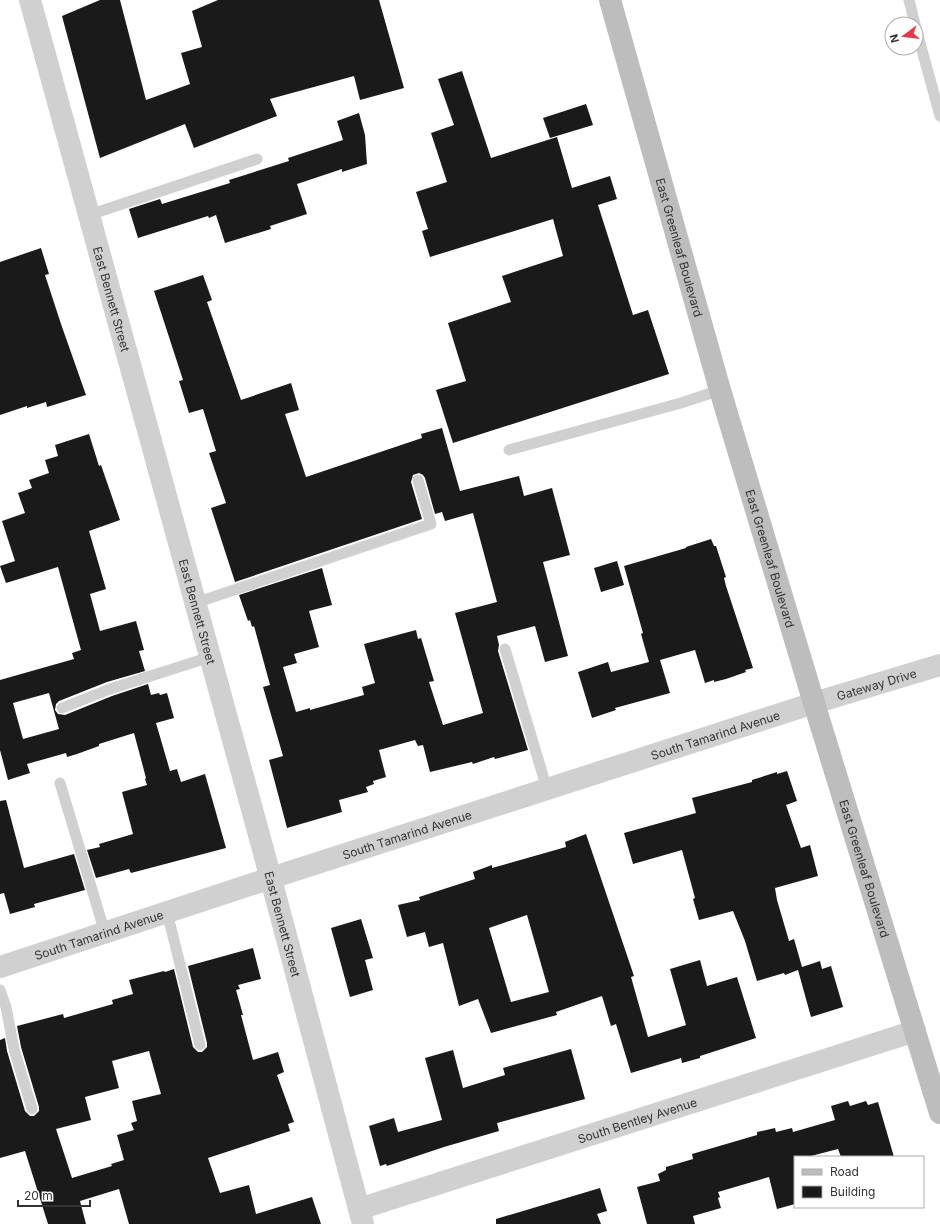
<svg xmlns="http://www.w3.org/2000/svg" width="940" height="1224" viewBox="0 0 940 1224" font-family="Inter,sans-serif">
  <style>
    .building { fill: #1a1a1a; fill-rule: evenodd }
    .lines { fill: none; stroke-linecap: round; stroke-linejoin: round }
    .lane { stroke: #d0d0d0; stroke-width: 11 }
    .street { stroke: #d0d0d0; stroke-width: 22 }
    .secondary { stroke: #bdbdbd; stroke-width: 22 }
    .labels { text-anchor: middle; dominant-baseline: central; stroke-width: 4; stroke-linejoin: round; paint-order: stroke }
    .street-label { font-size: 12px; fill: #333; stroke: #fff }
  </style>
  <rect width="100%" height="100%" fill="#fff"/>
  <g class="building">
    <path d="M 100,0 L 120,0 L 146,100 L 190,84 L 181,53 L 202,47 L 192,11 L 218,0 L 379,0 L 404,88 L 360,100 L 354,76 L 270,99 L 277,116 L 194,148 L 185,124 L 100,158 L 62,16 Z"/>
    <path d="M 462,71 L 491,158 L 557,137 L 572,188 L 610,176 L 617,199 L 598,205 L 633,315 L 648,310 L 669,374 L 453,443 L 436,390 L 466,381 L 448,323 L 511,302 L 502,276 L 563,256 L 553,219 L 430,257 L 422,231 L 428,229 L 416,192 L 447,182 L 431,133 L 454,125 L 438,79 Z"/>
    <path d="M 586,104 L 593,125 L 550,138 L 543,118 Z"/>
    <path d="M 359,113 L 365,135 L 367,164 L 342,172 L 342,169 L 297,184 L 307,214 L 270,226 L 271,229 L 225,243 L 216,215 L 209,218 L 208,216 L 138,238 L 129,209 L 160,199 L 162,204 L 230,183 L 229,180 L 289,161 L 288,158 L 343,140 L 337,121 Z"/>
    <path d="M 41,248 L 49,274 L 45,275 L 61,324 L 86,395 L 47,407 L 46,402 L 27,408 L 27,406 L 0,415 L 0,262 Z"/>
    <path d="M 203,275 L 212,300 L 207,302 L 241,400 L 291,383 L 299,410 L 285,414 L 306,477 L 422,438 L 421,434 L 442,428 L 460,491 L 519,476 L 524,496 L 552,488 L 570,555 L 543,562 L 568,656 L 545,662 L 535,626 L 497,636 L 499,645 L 498,651 L 528,750 L 495,759 L 494,757 L 473,764 L 472,762 L 430,772 L 423,745 L 418,746 L 415,740 L 379,750 L 386,777 L 373,781 L 374,784 L 366,787 L 368,792 L 339,800 L 342,812 L 287,828 L 269,760 L 283,756 L 263,687 L 270,685 L 254,626 L 252,627 L 250,620 L 248,621 L 239,595 L 322,568 L 332,605 L 309,611 L 319,647 L 294,654 L 297,663 L 283,667 L 296,712 L 310,708 L 310,710 L 364,695 L 362,687 L 375,683 L 364,644 L 416,630 L 418,639 L 421,638 L 434,681 L 429,682 L 443,725 L 483,713 L 455,613 L 497,602 L 473,513 L 445,521 L 442,512 L 435,514 L 425,478 L 423,475 L 419,473 L 413,475 L 411,482 L 422,519 L 235,582 L 211,508 L 226,503 L 209,453 L 216,451 L 203,409 L 189,413 L 179,381 L 183,380 L 154,291 Z"/>
    <path d="M 89,434 L 99,466 L 101,465 L 120,520 L 89,531 L 106,589 L 90,594 L 100,631 L 136,621 L 144,650 L 139,651 L 145,671 L 107,682 L 59,701 L 56,704 L 55,710 L 58,714 L 65,715 L 112,696 L 148,684 L 151,695 L 159,693 L 160,695 L 167,693 L 174,718 L 156,723 L 170,771 L 177,769 L 181,782 L 205,774 L 226,848 L 131,873 L 129,869 L 96,878 L 87,850 L 100,847 L 99,844 L 133,834 L 122,792 L 147,785 L 145,779 L 146,778 L 134,733 L 99,744 L 99,746 L 77,754 L 67,757 L 66,753 L 27,764 L 30,773 L 8,780 L 0,750 L 0,680 L 74,659 L 72,653 L 81,650 L 58,567 L 6,583 L 0,566 L 15,561 L 2,521 L 25,513 L 18,493 L 32,488 L 29,480 L 49,473 L 45,460 L 58,456 L 55,445 ZM 49,693 L 59,729 L 23,739 L 13,703 Z"/>
    <path d="M 711,539 L 714,546 L 716,546 L 726,577 L 724,578 L 726,586 L 753,668 L 745,670 L 746,672 L 726,679 L 714,682 L 714,680 L 705,683 L 695,650 L 660,660 L 670,693 L 615,708 L 616,710 L 592,718 L 578,672 L 608,662 L 611,672 L 649,662 L 641,634 L 643,633 L 624,566 L 686,548 L 686,547 Z"/>
    <path d="M 617,561 L 624,585 L 601,592 L 594,568 Z"/>
    <path d="M 787,771 L 797,801 L 786,805 L 801,848 L 810,845 L 818,876 L 775,888 L 777,900 L 789,941 L 794,939 L 802,967 L 820,961 L 822,969 L 831,966 L 843,1007 L 811,1017 L 798,970 L 785,975 L 784,973 L 757,981 L 745,941 L 733,911 L 699,920 L 693,899 L 695,898 L 682,850 L 633,864 L 624,833 L 696,813 L 692,798 L 752,782 L 752,780 L 777,772 L 777,774 Z"/>
    <path d="M 6,800 L 24,868 L 74,854 L 85,890 L 34,904 L 35,907 L 10,914 L 4,893 L 0,894 L 0,801 Z"/>
    <path d="M 586,834 L 634,976 L 631,977 L 648,1037 L 686,1025 L 670,969 L 700,960 L 707,986 L 737,977 L 756,1038 L 700,1056 L 700,1058 L 682,1063 L 681,1058 L 631,1073 L 616,1024 L 611,1026 L 602,996 L 556,1012 L 557,1015 L 491,1033 L 478,999 L 459,1006 L 443,943 L 429,947 L 425,932 L 407,937 L 398,905 L 420,900 L 419,897 L 475,879 L 473,872 L 492,865 L 492,868 L 566,847 L 565,842 ZM 527,915 L 549,992 L 511,1002 L 489,928 Z"/>
    <path d="M 361,919 L 373,958 L 365,960 L 373,990 L 350,997 L 331,928 Z"/>
    <path d="M 253,948 L 261,979 L 238,985 L 240,989 L 236,990 L 243,1015 L 241,1015 L 253,1060 L 278,1052 L 284,1072 L 277,1075 L 294,1122 L 288,1124 L 290,1131 L 208,1158 L 220,1193 L 249,1185 L 256,1214 L 312,1197 L 321,1224 L 129,1224 L 119,1189 L 80,1201 L 86,1224 L 48,1224 L 25,1151 L 0,1158 L 0,1040 L 5,1038 L 7,1051 L 25,1111 L 30,1116 L 34,1116 L 39,1111 L 39,1107 L 21,1047 L 17,1026 L 63,1014 L 64,1018 L 113,1004 L 112,1000 L 133,994 L 129,980 L 164,971 L 165,972 L 174,969 L 193,1047 L 198,1052 L 202,1052 L 207,1047 L 207,1043 L 188,966 ZM 149,1051 L 161,1094 L 132,1101 L 137,1121 L 131,1123 L 134,1130 L 117,1135 L 124,1160 L 111,1164 L 112,1166 L 72,1178 L 56,1129 L 91,1120 L 85,1097 L 119,1088 L 112,1061 Z"/>
    <path d="M 571,1049 L 585,1099 L 497,1123 L 499,1131 L 444,1147 L 387,1166 L 386,1164 L 380,1166 L 369,1126 L 394,1118 L 398,1132 L 442,1120 L 425,1058 L 453,1050 L 463,1088 L 505,1075 L 503,1068 Z"/>
    <path d="M 848,1101 L 850,1106 L 866,1101 L 868,1105 L 878,1102 L 894,1157 L 841,1157 L 838,1149 L 807,1157 L 795,1157 L 795,1204 L 777,1209 L 769,1177 L 718,1192 L 720,1197 L 718,1198 L 721,1208 L 693,1216 L 695,1224 L 647,1224 L 637,1187 L 660,1181 L 658,1174 L 666,1170 L 666,1167 L 693,1159 L 692,1154 L 757,1135 L 757,1132 L 775,1128 L 776,1132 L 792,1128 L 793,1132 L 835,1120 L 831,1106 Z"/>
    <path d="M 600,1188 L 607,1211 L 597,1214 L 601,1224 L 496,1224 L 496,1219 Z"/>
  </g>
  <g class="lines">
    <g class="lane">
      <path d="M 909,0 L 915,24"/>
      <path d="M 916,28 L 940,116"/>
      <path d="M 89,215 L 257,159"/>
      <path d="M 509,450 L 681,403 L 720,390"/>
      <path d="M 195,603 L 431,524 L 418,480"/>
      <path d="M 505,649 L 547,789"/>
      <path d="M 62,708 L 110,689 L 210,657"/>
      <path d="M 60,783 L 105,933"/>
      <path d="M 167,912 L 200,1045"/>
      <path d="M 0,990 L 6,1007 L 14,1049 L 32,1109"/>
    </g>
    <g class="street">
      <path id="s1" d="M 30,0 L 264,853 L 363,1224"/>
      <path id="s2" d="M 0,967 L 271,878 L 814,703 L 940,665"/>
      <path id="s3" d="M 359,1209 L 915,1031"/>
    </g>
    <path class="secondary" id="s4" d="M 610,0 L 720,390 L 814,703 L 940,1113"/>
  </g>
  <g class="labels">
    <g class="street-label">
      <text stroke="none"><textPath href="#s4" startOffset="257">East Greenleaf Boulevard</textPath></text>
      <text stroke="none"><textPath href="#s1" startOffset="310">East Bennett Street</textPath></text>
      <text stroke="none"><textPath href="#s4" startOffset="581">East Greenleaf Boulevard</textPath></text>
      <text stroke="none"><textPath href="#s1" startOffset="634">East Bennett Street</textPath></text>
      <text stroke="none"><textPath href="#s2" startOffset="921">Gateway Drive</textPath></text>
      <text stroke="none"><textPath href="#s2" startOffset="752">South Tamarind Avenue</textPath></text>
      <text stroke="none"><textPath href="#s2" startOffset="428">South Tamarind Avenue</textPath></text>
      <text stroke="none"><textPath href="#s4" startOffset="905">East Greenleaf Boulevard</textPath></text>
      <text stroke="none"><textPath href="#s1" startOffset="958">East Bennett Street</textPath></text>
      <text stroke="none"><textPath href="#s2" startOffset="104">South Tamarind Avenue</textPath></text>
      <text stroke="none"><textPath href="#s3" startOffset="292">South Bentley Avenue</textPath></text>
    </g>
  </g>
  <rect x="794" y="1156" width="130" height="52" fill="#ffffff" stroke="#adadad"/>
  <rect x="802" y="1169" width="20" height="6" fill="#bdbdbd" stroke="#adadad"/>
  <text x="830" y="1176" font-size="12" fill="#333333">Road</text>
  <rect x="802" y="1186" width="20" height="12" fill="#1a1a1a" stroke="#adadad"/>
  <text x="830" y="1196" font-size="12" fill="#333333">Building</text>
  <g transform="translate(904 36) rotate(255)"><circle r="19" fill="#ffffff" stroke="#adadad"/>
  <path d="M0-3L7 15L0 10L-7 15Z" fill="#e63946"/>
  <text y="-6" font-size="11" font-weight="bold" text-anchor="middle" fill="#333333">N</text>
  </g>
  <path d="M18 1200v6h72v-6" fill="none" stroke="#333333" stroke-width="2"/>
  <text x="24" y="1200" font-size="12" fill="#333333" stroke="#ffffff" stroke-width="3" paint-order="stroke">20 m</text>
</svg>
